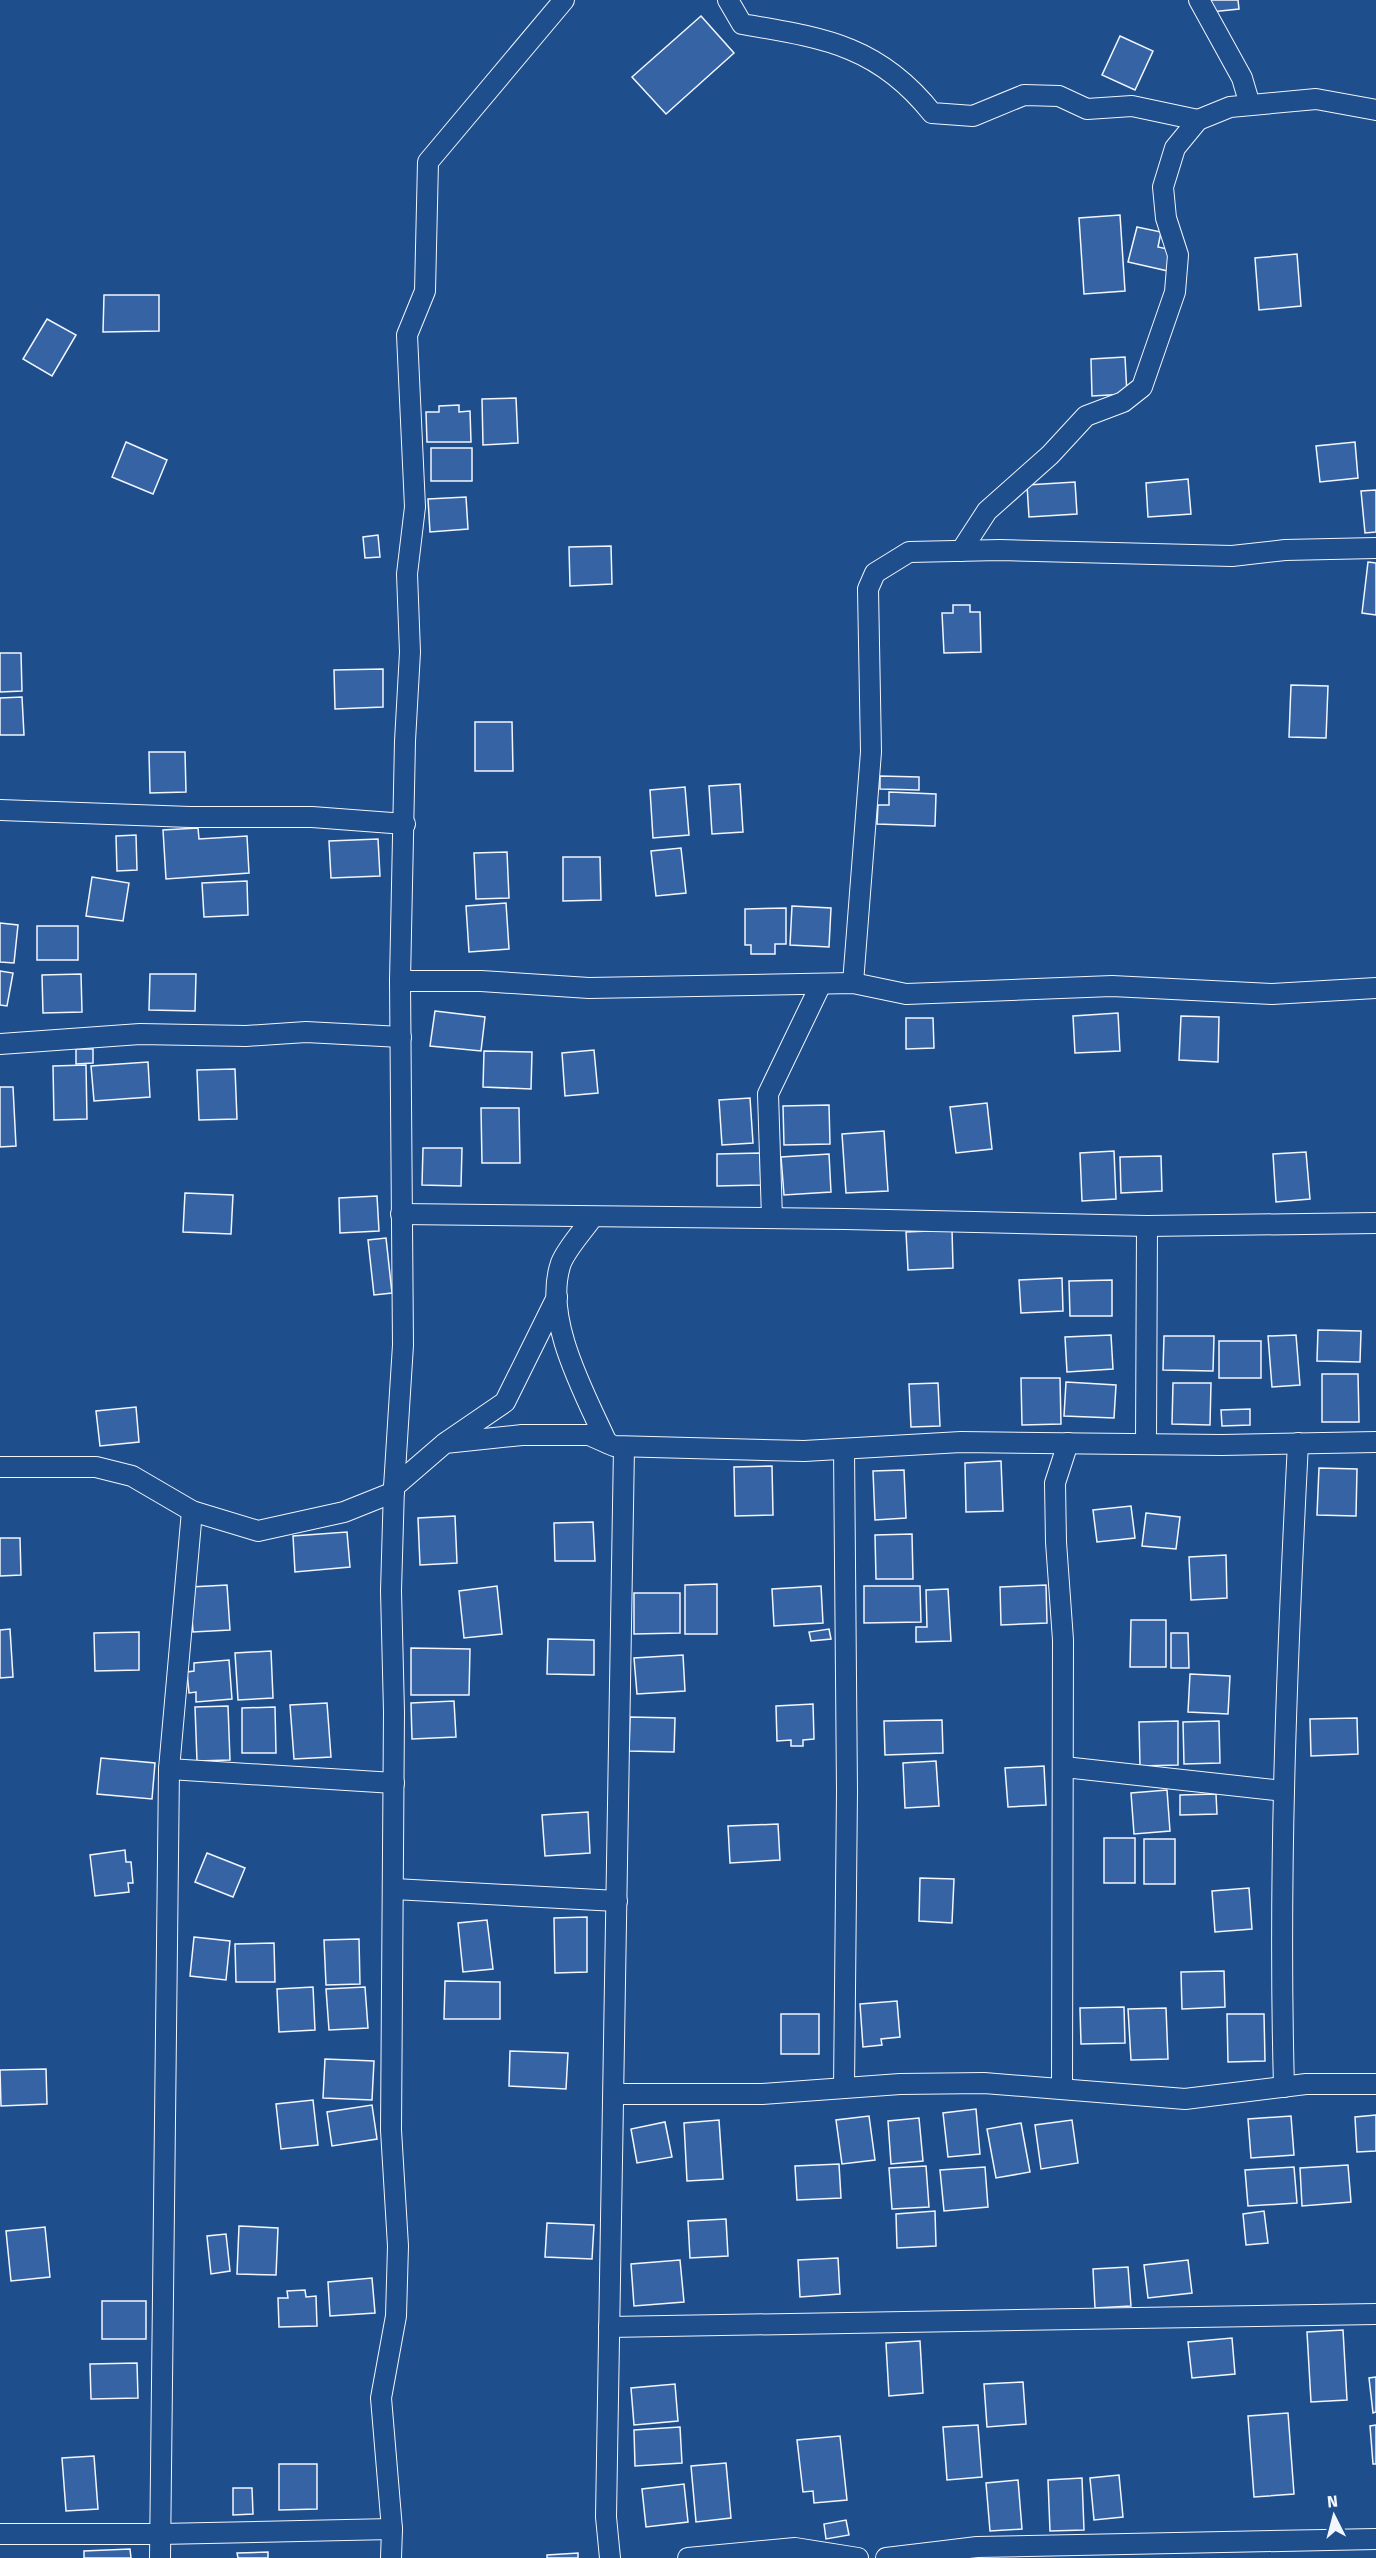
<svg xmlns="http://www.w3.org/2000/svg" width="1376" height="2558" viewBox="0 0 1376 2558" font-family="'Fira Sans',sans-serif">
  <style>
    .building { fill: #3563a3; stroke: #f2f6ff; stroke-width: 1.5 }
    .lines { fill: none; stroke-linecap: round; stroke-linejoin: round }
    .street-casing { stroke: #f2f6ff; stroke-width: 22 }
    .street { stroke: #1f4e8c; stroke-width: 20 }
  </style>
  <rect width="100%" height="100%" fill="#1f4e8c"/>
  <g class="building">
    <path d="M 1210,0 L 1238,0 L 1239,9 L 1211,12 Z"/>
    <path d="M 701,16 L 734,53 L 666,114 L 632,77 Z"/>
    <path d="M 1120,36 L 1153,51 L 1135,90 L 1102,75 Z"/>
    <path d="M 1120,215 L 1125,291 L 1084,294 L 1079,218 Z"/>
    <path d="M 1137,227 L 1161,232 L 1158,247 L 1172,250 L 1168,271 L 1128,262 Z"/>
    <path d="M 1297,254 L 1301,306 L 1259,310 L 1255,258 Z"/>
    <path d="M 104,295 L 159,295 L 159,331 L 103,332 Z"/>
    <path d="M 47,319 L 76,335 L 52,376 L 23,359 Z"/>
    <path d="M 1125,357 L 1127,394 L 1092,396 L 1091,359 Z"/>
    <path d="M 516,398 L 518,443 L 483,445 L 482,399 Z"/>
    <path d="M 459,405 L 459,412 L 470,411 L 471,442 L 427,442 L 426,412 L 439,412 L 439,406 Z"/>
    <path d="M 126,442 L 167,460 L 153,494 L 112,477 Z"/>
    <path d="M 1355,442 L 1358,478 L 1320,482 L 1316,446 Z"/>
    <rect x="431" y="448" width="41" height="33"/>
    <path d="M 1188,479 L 1191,514 L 1148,517 L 1146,483 Z"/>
    <path d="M 1075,482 L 1077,514 L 1029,517 L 1027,485 Z"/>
    <path d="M 1376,490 L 1376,532 L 1365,533 L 1361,491 Z"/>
    <path d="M 466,497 L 468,529 L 430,532 L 428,499 Z"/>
    <path d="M 378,535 L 380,557 L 365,558 L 363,537 Z"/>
    <path d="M 611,546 L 612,584 L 570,586 L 569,547 Z"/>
    <path d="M 1368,562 L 1376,563 L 1376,615 L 1362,613 Z"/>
    <path d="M 953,605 L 970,605 L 970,612 L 980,612 L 981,652 L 944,653 L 942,613 L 953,613 Z"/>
    <path d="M 0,653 L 21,653 L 22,691 L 0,692 Z"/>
    <path d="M 383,669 L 383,707 L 335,709 L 334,670 Z"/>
    <path d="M 1291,685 L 1328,686 L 1326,738 L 1289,737 Z"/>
    <path d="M 22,697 L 24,735 L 0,735 L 0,698 Z"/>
    <path d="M 475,722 L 512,722 L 513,771 L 475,771 Z"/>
    <path d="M 149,752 L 185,752 L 186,792 L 150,793 Z"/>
    <path d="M 880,776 L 919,777 L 919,790 L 880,789 Z"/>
    <path d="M 740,784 L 743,832 L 712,834 L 709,786 Z"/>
    <path d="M 685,787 L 689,835 L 653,838 L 650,790 Z"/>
    <path d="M 889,792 L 936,794 L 935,826 L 877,824 L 878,805 L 889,805 Z"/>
    <path d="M 198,828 L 199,839 L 247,836 L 249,873 L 166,879 L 163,830 Z"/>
    <path d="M 136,835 L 137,870 L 117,871 L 116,836 Z"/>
    <path d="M 378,839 L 380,876 L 331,878 L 329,841 Z"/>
    <path d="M 681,848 L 686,893 L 656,896 L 651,851 Z"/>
    <path d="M 507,852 L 509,898 L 476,899 L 474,853 Z"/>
    <path d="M 563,857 L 600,857 L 601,900 L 563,901 Z"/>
    <path d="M 92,877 L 129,883 L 123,921 L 86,916 Z"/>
    <path d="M 247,881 L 248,915 L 204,917 L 202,883 Z"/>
    <path d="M 506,903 L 509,949 L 469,952 L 466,906 Z"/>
    <path d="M 792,906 L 831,908 L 829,947 L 790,945 Z"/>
    <path d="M 786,908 L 786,944 L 775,944 L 775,954 L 751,954 L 751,945 L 745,945 L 745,909 Z"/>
    <path d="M 0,923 L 18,925 L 14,963 L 0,962 Z"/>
    <rect x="37" y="926" width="41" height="34"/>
    <path d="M 0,971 L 13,973 L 7,1006 L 0,1005 Z"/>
    <path d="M 81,974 L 82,1012 L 43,1013 L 42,975 Z"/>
    <path d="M 150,974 L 196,974 L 195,1011 L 149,1010 Z"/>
    <path d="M 435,1011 L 485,1017 L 481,1051 L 430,1046 Z"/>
    <path d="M 1118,1013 L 1120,1051 L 1075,1053 L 1073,1016 Z"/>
    <path d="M 1181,1016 L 1219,1017 L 1218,1062 L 1179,1060 Z"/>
    <path d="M 906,1018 L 933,1018 L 934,1048 L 906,1049 Z"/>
    <path d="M 76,1049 L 93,1049 L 93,1063 L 76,1064 Z"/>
    <path d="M 594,1050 L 598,1093 L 565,1096 L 562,1053 Z"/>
    <path d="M 484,1051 L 532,1052 L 531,1089 L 483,1087 Z"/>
    <path d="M 148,1062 L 150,1097 L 94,1101 L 91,1066 Z"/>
    <path d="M 86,1065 L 87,1119 L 54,1120 L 53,1066 Z"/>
    <path d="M 235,1069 L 237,1119 L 199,1120 L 197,1070 Z"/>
    <path d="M 0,1087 L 13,1087 L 16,1146 L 0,1147 Z"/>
    <path d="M 750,1098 L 753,1143 L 722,1145 L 719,1100 Z"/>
    <path d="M 987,1103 L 992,1149 L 956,1153 L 950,1107 Z"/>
    <path d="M 829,1105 L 830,1144 L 784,1145 L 783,1106 Z"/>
    <path d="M 481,1108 L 519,1108 L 520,1163 L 482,1163 Z"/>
    <path d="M 884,1131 L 888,1191 L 846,1193 L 842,1134 Z"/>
    <path d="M 423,1148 L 462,1148 L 461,1186 L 422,1185 Z"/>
    <path d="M 1114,1151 L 1116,1199 L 1082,1201 L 1080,1153 Z"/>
    <path d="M 1306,1152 L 1310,1199 L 1276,1202 L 1273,1154 Z"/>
    <path d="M 760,1153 L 761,1185 L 717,1186 L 717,1154 Z"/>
    <path d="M 829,1154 L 831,1192 L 784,1195 L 781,1157 Z"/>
    <path d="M 1161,1156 L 1162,1191 L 1121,1193 L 1120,1157 Z"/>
    <path d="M 185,1193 L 233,1195 L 231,1234 L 183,1232 Z"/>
    <path d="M 377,1196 L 379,1231 L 340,1233 L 339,1198 Z"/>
    <path d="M 952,1230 L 953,1268 L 908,1270 L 906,1232 Z"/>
    <path d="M 386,1238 L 392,1293 L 374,1295 L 368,1240 Z"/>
    <path d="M 1062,1278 L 1063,1311 L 1021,1313 L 1019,1280 Z"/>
    <path d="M 1112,1280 L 1112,1316 L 1070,1316 L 1069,1281 Z"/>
    <path d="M 1318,1330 L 1361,1331 L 1360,1362 L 1317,1361 Z"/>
    <path d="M 1111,1335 L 1113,1369 L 1067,1372 L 1065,1337 Z"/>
    <path d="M 1296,1335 L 1300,1385 L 1272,1387 L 1268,1336 Z"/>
    <path d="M 1164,1336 L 1214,1336 L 1213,1371 L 1163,1370 Z"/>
    <rect x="1219" y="1341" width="42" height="37"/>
    <path d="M 1322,1374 L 1358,1374 L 1359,1422 L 1322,1422 Z"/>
    <path d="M 1021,1378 L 1060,1378 L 1061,1424 L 1022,1425 Z"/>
    <path d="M 1066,1382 L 1116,1385 L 1114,1418 L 1064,1416 Z"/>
    <path d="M 938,1383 L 940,1426 L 911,1427 L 909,1384 Z"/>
    <path d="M 1173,1383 L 1211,1383 L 1210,1425 L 1172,1424 Z"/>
    <path d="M 136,1407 L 139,1442 L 100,1446 L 96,1411 Z"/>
    <path d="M 1250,1409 L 1250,1425 L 1222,1426 L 1221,1410 Z"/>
    <path d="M 1001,1461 L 1003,1511 L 966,1512 L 965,1463 Z"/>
    <path d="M 772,1466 L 773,1515 L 735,1516 L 734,1467 Z"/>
    <path d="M 1319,1468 L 1357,1469 L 1356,1516 L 1317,1515 Z"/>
    <path d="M 904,1470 L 906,1518 L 875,1520 L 873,1471 Z"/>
    <path d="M 1131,1506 L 1135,1538 L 1097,1542 L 1093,1510 Z"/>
    <path d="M 1146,1513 L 1180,1517 L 1176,1549 L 1142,1546 Z"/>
    <path d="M 455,1516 L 457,1563 L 420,1565 L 418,1518 Z"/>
    <path d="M 593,1522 L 595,1561 L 555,1561 L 554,1523 Z"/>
    <path d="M 347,1532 L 350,1567 L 295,1572 L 293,1536 Z"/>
    <path d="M 912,1534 L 913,1579 L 876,1579 L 875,1535 Z"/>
    <path d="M 0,1538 L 20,1538 L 21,1575 L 0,1576 Z"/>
    <path d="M 1226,1555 L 1227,1598 L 1191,1600 L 1189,1557 Z"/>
    <path d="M 717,1584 L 717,1634 L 685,1634 L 685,1585 Z"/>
    <path d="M 227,1585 L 230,1630 L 193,1632 L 190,1587 Z"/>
    <path d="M 1046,1585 L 1047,1623 L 1001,1625 L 1000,1587 Z"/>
    <path d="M 497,1586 L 502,1634 L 464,1638 L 459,1591 Z"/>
    <path d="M 821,1586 L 823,1623 L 774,1626 L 772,1589 Z"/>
    <path d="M 864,1586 L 920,1586 L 921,1622 L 864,1623 Z"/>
    <path d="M 948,1589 L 951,1641 L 916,1642 L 916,1627 L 927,1627 L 926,1590 Z"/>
    <path d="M 634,1593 L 680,1593 L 680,1633 L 634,1634 Z"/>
    <path d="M 1131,1620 L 1166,1620 L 1166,1667 L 1130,1667 Z"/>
    <path d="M 10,1629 L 13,1677 L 0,1678 L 0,1630 Z"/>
    <path d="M 829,1629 L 831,1639 L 811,1641 L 809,1632 Z"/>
    <path d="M 139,1632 L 139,1670 L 95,1671 L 94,1633 Z"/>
    <path d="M 1171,1633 L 1188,1633 L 1189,1668 L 1171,1668 Z"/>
    <path d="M 548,1639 L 594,1640 L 594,1675 L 547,1674 Z"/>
    <path d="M 411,1648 L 470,1649 L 469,1695 L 411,1695 Z"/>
    <path d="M 271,1651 L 273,1698 L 238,1700 L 235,1653 Z"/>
    <path d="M 683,1655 L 685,1691 L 637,1694 L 634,1658 Z"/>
    <path d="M 229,1660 L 232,1699 L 196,1702 L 196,1692 L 189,1693 L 187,1672 L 194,1671 L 194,1663 Z"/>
    <path d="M 1190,1674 L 1230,1676 L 1228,1714 L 1188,1712 Z"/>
    <path d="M 454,1701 L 456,1737 L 412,1739 L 411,1703 Z"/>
    <path d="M 327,1703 L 331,1757 L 294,1759 L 290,1705 Z"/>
    <path d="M 813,1704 L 814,1739 L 803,1740 L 803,1746 L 791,1746 L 791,1740 L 777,1741 L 776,1706 Z"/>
    <path d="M 228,1706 L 230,1760 L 197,1761 L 195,1707 Z"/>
    <path d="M 275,1707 L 276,1753 L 242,1753 L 242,1708 Z"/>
    <path d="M 630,1717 L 675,1718 L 674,1752 L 629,1751 Z"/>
    <path d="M 1357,1718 L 1358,1754 L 1311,1756 L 1310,1719 Z"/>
    <path d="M 942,1720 L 943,1753 L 885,1755 L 884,1721 Z"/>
    <path d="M 1178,1721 L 1178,1765 L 1140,1766 L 1139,1722 Z"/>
    <path d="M 1219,1721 L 1220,1763 L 1184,1764 L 1183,1722 Z"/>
    <path d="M 101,1758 L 155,1763 L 152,1799 L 97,1794 Z"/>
    <path d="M 936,1761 L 939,1806 L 905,1808 L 903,1763 Z"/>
    <path d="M 1044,1766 L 1046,1805 L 1008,1807 L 1005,1768 Z"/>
    <path d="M 1167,1790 L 1170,1831 L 1134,1834 L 1131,1793 Z"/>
    <path d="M 1216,1794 L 1217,1814 L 1180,1815 L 1180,1795 Z"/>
    <path d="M 588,1812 L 590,1853 L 545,1856 L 542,1815 Z"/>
    <path d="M 778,1824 L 780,1860 L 730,1863 L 728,1826 Z"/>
    <rect x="1104" y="1838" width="31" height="45"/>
    <rect x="1144" y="1839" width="31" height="45"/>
    <path d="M 125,1850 L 126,1862 L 131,1862 L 133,1883 L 128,1883 L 129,1892 L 95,1896 L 90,1855 Z"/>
    <path d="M 207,1853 L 245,1868 L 233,1897 L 195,1882 Z"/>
    <path d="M 920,1878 L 954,1879 L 952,1923 L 919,1921 Z"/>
    <path d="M 1249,1888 L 1252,1929 L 1215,1932 L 1212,1891 Z"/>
    <path d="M 587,1917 L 587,1972 L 555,1973 L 554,1918 Z"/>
    <path d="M 487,1920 L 493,1969 L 463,1972 L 458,1923 Z"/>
    <path d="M 194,1937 L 230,1941 L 226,1980 L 190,1976 Z"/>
    <path d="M 359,1939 L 360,1984 L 326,1985 L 324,1940 Z"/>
    <path d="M 274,1943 L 275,1982 L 236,1982 L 235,1944 Z"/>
    <path d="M 1224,1971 L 1225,2007 L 1182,2009 L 1181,1972 Z"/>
    <path d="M 445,1981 L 500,1982 L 500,2019 L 444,2019 Z"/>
    <path d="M 313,1987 L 315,2030 L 279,2032 L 277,1989 Z"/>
    <path d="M 365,1987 L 368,2028 L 329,2030 L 326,1989 Z"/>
    <path d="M 897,2001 L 900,2037 L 881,2039 L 882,2045 L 863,2047 L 860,2004 Z"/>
    <path d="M 1124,2007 L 1125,2043 L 1081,2044 L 1080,2008 Z"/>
    <path d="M 1166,2008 L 1168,2059 L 1131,2060 L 1128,2009 Z"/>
    <rect x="781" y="2014" width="38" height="40"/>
    <path d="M 1227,2014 L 1264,2014 L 1265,2061 L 1228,2062 Z"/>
    <path d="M 510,2051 L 568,2053 L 566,2089 L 509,2086 Z"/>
    <path d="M 325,2059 L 374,2061 L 372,2100 L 323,2098 Z"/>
    <path d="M 46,2069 L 47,2104 L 1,2106 L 0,2070 Z"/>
    <path d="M 313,2100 L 318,2145 L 281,2149 L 276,2104 Z"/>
    <path d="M 372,2105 L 377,2139 L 332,2146 L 327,2112 Z"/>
    <path d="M 976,2109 L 980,2154 L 948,2157 L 943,2113 Z"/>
    <path d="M 1376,2115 L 1376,2151 L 1357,2152 L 1355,2117 Z"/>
    <path d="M 869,2116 L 875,2160 L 842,2164 L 836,2120 Z"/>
    <path d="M 1291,2116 L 1294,2155 L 1251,2158 L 1248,2119 Z"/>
    <path d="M 919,2118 L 923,2161 L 891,2164 L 888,2121 Z"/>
    <path d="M 719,2120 L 723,2179 L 687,2181 L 684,2123 Z"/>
    <path d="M 1072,2120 L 1078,2163 L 1041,2169 L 1035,2125 Z"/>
    <path d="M 665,2122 L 672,2157 L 637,2163 L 631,2129 Z"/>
    <path d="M 1021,2123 L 1030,2172 L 996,2178 L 987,2129 Z"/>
    <path d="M 839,2164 L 841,2198 L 797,2200 L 795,2166 Z"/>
    <path d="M 1348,2165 L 1351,2202 L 1302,2206 L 1300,2168 Z"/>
    <path d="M 926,2166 L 929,2207 L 892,2209 L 889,2168 Z"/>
    <path d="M 985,2167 L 988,2207 L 944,2211 L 940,2170 Z"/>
    <path d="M 1294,2167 L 1297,2203 L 1248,2206 L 1245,2170 Z"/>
    <path d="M 935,2211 L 936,2246 L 897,2248 L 896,2214 Z"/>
    <path d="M 1264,2211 L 1268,2243 L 1246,2245 L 1243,2214 Z"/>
    <path d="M 726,2219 L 728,2256 L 690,2258 L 688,2221 Z"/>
    <path d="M 547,2223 L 594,2225 L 592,2259 L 545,2257 Z"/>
    <path d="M 239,2226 L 278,2228 L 276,2275 L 237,2274 Z"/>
    <path d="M 45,2227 L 50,2277 L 11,2281 L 6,2231 Z"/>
    <path d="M 226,2234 L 230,2271 L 211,2274 L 207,2236 Z"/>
    <path d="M 838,2258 L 840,2294 L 800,2297 L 798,2260 Z"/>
    <path d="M 680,2260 L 684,2302 L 634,2306 L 631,2264 Z"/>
    <path d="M 1188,2260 L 1192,2293 L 1148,2298 L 1144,2265 Z"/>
    <path d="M 1128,2267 L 1131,2306 L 1095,2308 L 1093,2269 Z"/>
    <path d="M 372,2278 L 375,2313 L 330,2316 L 328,2282 Z"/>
    <path d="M 305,2290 L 306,2297 L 316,2296 L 317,2326 L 279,2327 L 278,2298 L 288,2298 L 287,2291 Z"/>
    <rect x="102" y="2301" width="44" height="38"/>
    <path d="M 1343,2330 L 1347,2400 L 1311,2402 L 1307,2332 Z"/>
    <path d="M 1232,2338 L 1235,2374 L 1192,2378 L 1188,2342 Z"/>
    <path d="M 920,2341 L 923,2393 L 889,2396 L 886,2343 Z"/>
    <path d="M 137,2363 L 138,2398 L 91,2399 L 90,2364 Z"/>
    <path d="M 1376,2377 L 1376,2412 L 1373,2413 L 1369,2378 Z"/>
    <path d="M 1023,2382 L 1026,2424 L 987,2427 L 984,2384 Z"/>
    <path d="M 675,2384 L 678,2421 L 634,2425 L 631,2388 Z"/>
    <path d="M 1288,2413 L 1294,2494 L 1254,2497 L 1248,2416 Z"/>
    <path d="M 978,2425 L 982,2477 L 947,2480 L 943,2427 Z"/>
    <path d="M 1376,2425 L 1376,2464 L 1373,2464 L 1370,2426 Z"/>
    <path d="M 680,2427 L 682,2463 L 635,2466 L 634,2430 Z"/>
    <path d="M 840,2436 L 847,2500 L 814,2503 L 813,2491 L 803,2492 L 797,2440 Z"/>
    <path d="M 94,2456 L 98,2509 L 66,2511 L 62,2458 Z"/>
    <path d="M 726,2463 L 731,2518 L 696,2522 L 691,2466 Z"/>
    <path d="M 279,2464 L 317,2464 L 317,2509 L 279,2510 Z"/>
    <path d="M 1119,2475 L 1123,2517 L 1094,2520 L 1090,2478 Z"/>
    <path d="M 1082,2478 L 1084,2530 L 1050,2531 L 1048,2480 Z"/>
    <path d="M 1018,2480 L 1022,2529 L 990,2531 L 986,2483 Z"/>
    <path d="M 684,2484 L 688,2522 L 646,2527 L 642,2489 Z"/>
    <path d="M 233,2488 L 252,2488 L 253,2514 L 233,2515 Z"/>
    <path d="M 846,2520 L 849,2535 L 826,2539 L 824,2524 Z"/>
    <path d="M 130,2549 L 131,2558 L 84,2558 L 84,2551 Z"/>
    <path d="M 268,2552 L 268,2558 L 238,2558 L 237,2553 Z"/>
    <path d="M 578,2553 L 578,2558 L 547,2558 L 547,2555 Z"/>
  </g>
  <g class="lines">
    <g class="street-casing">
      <g id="street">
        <path d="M 728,0 L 742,24 C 823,38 878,45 932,113 L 973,116 L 1024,95 L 1059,96 L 1087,109 L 1132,106 L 1198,120"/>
        <path d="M 1199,0 L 1242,78 L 1250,105"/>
        <path d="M 961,551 L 987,511 L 1050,455 L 1086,416 L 1123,402 L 1142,387 L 1175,292 L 1178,255 L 1166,218 L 1163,187 L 1175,148 L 1198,120 L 1230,107 L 1316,99 L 1376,110"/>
        <path d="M 0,810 L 190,817 L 312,817 L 405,824"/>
        <path d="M 400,981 L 481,981 L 589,988 L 853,983 L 906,994 L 1112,986 L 1272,994 L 1376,988"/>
        <path d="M 853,983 L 871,752 L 868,589 L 875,573 L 909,552 L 1000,550 L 1232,556 L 1285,550 L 1376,548"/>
        <path d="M 0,1044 L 140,1034 L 246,1036 L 306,1032 L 401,1037"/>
        <path d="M 401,1214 L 845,1219 L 1147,1226 L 1376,1223"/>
        <path d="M 592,1218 C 583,1231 567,1248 561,1263 C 542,1318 585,1394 607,1443"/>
        <path d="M 772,1218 L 768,1094 L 821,984"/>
        <path d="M 448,1441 L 505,1402 L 557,1297"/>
        <path d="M 1146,1444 L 1147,1226"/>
        <path d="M 0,1467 L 96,1467 L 132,1476 L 192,1511 L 258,1531 L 344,1512 L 394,1492"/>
        <path d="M 394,1487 L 445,1443 L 522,1435 L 589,1435 L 614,1446 L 804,1451 L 961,1442 L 1222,1445 L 1376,1442"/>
        <path d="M 1064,1767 L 1284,1791"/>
        <path d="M 169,1769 L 394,1783"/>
        <path d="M 394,1889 L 617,1901"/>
        <path d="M 1284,2087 C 1278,1872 1287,1658 1298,1443"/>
        <path d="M 844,2088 L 847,1791 L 844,1449"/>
        <path d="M 1062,2088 L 1063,1640 L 1056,1542 L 1055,1483 L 1068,1443"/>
        <path d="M 614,2094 L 762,2094 L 900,2084 L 984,2083 L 1185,2099 L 1306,2084 L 1376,2084"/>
        <path d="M 609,2327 L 1376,2314"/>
        <path d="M 0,2534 L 160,2534 L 392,2529"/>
        <path d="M 160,2558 L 169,1769 L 192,1511"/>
        <path d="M 391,2558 L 392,2529 L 381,2398 L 396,2316 L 398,2246 L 391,2130 L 394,1712 L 391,1591 L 394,1487 L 403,1345 L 400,981 L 405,741 L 410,652 L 407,574 L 415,507 L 407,335 L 425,291 L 428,162 L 564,0"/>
        <path d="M 610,2558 L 606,2517 L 624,1447"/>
        <path d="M 688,2558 L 795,2548 L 858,2558"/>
        <path d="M 886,2558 L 977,2547 L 1376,2539"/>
      </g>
    </g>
    <use href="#street" class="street"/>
  </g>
  <g transform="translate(1334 2516) rotate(354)" stroke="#1f4e8c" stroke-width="4.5" paint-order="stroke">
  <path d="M0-4.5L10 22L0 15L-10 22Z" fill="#f2f6ff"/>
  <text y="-9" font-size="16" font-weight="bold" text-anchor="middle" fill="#f2f6ff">N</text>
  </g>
</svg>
